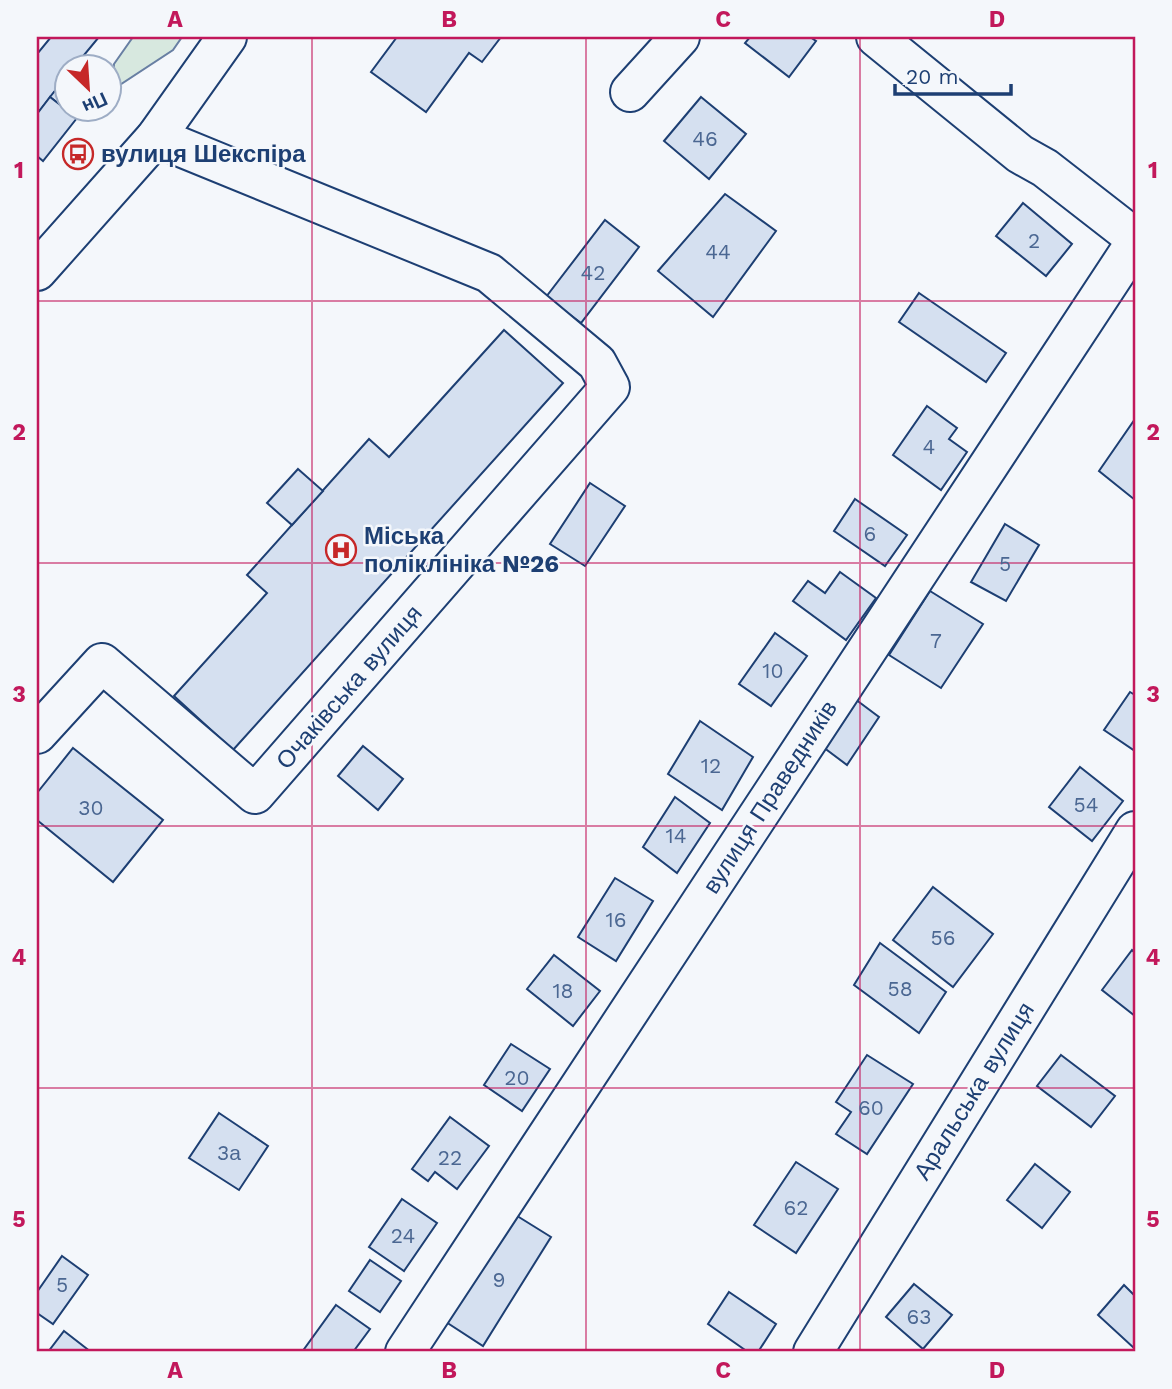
<svg xmlns="http://www.w3.org/2000/svg" width="1172" height="1389" viewBox="0 0 1172 1389" font-family="'Work Sans',sans-serif">
  <style>
    .green { fill: #d7e8df; stroke: #687fa3; stroke-width: 2 }
    .building { fill: #d5e0f0; stroke: #1d3f73; stroke-width: 2 }
    .lines { fill: none; stroke-linecap: round; stroke-linejoin: round }
    .minor-casing { stroke: #1d3f73; stroke-width: 42 }
    .minor { stroke: #f4f7fb; stroke-width: 38 }
    .grid { fill: none; stroke: #c2185b; stroke-width: 2; stroke-opacity: 0.55 }
    .labels { text-anchor: middle; dominant-baseline: central; stroke-width: 5; stroke-linejoin: round; paint-order: stroke }
    .number-label { font-size: 21px; fill: #4b6792 }
    .poi-label { font-size: 24px; font-weight: bold; fill: #1d3f73; stroke: #f4f7fb; text-anchor: start }
    .street-label { font-size: 24px; fill: #1d3f73; stroke: #f4f7fb }
    .neatline { fill: none; stroke: #c2185b; stroke-width: 2.5 }
    .grid-label { font-size: 23px; text-anchor: middle; font-weight: bold; fill: #c2185b }
  </style>
  <rect width="100%" height="100%" fill="#f4f7fb"/>
  <path class="green" d="M 133,37 L 182,37 L 173,50 L 112,90 L 114,64 Z"/>
  <g class="building">
    <path d="M 51,37 L 99,37 L 75,66 L 66,66 L 66,77 L 37,114 L 37,54 Z"/>
    <path d="M 397,37 L 501,37 L 482,62 L 469,53 L 426,112 L 371,72 Z"/>
    <path d="M 750,37 L 810,37 L 816,41 L 789,77 L 745,43 Z"/>
    <path d="M 66,77 L 66,108 L 84,108 L 77,118 L 50,97 Z"/>
    <path d="M 50,97 L 77,118 L 43,161 L 37,156 L 37,114 Z"/>
    <path d="M 701,97 L 746,134 L 709,179 L 664,141 Z"/>
    <path d="M 725,194 L 776,231 L 713,317 L 658,271 Z"/>
    <path d="M 1023,203 L 1072,244 L 1046,276 L 996,236 Z"/>
    <path d="M 605,220 L 639,247 L 581,323 L 546,297 Z"/>
    <path d="M 919,293 L 1006,353 L 986,382 L 899,322 Z"/>
    <path d="M 504,330 L 563,383 L 233,750 L 174,696 L 267,593 L 247,575 L 369,439 L 389,457 Z"/>
    <path d="M 927,406 L 957,428 L 949,439 L 967,452 L 941,490 L 893,455 Z"/>
    <path d="M 1135,419 L 1135,500 L 1099,471 Z"/>
    <path d="M 298,469 L 323,491 L 292,525 L 267,503 Z"/>
    <path d="M 590,483 L 625,506 L 585,566 L 550,544 Z"/>
    <path d="M 855,499 L 907,535 L 885,566 L 834,531 Z"/>
    <path d="M 1005,524 L 1039,545 L 1006,601 L 971,582 Z"/>
    <path d="M 840,572 L 876,598 L 846,640 L 793,601 L 808,581 L 825,593 Z"/>
    <path d="M 930,591 L 983,624 L 941,688 L 889,655 Z"/>
    <path d="M 775,633 L 807,656 L 771,706 L 739,684 Z"/>
    <path d="M 1130,692 L 1135,695 L 1135,751 L 1104,730 Z"/>
    <path d="M 855,699 L 879,717 L 847,765 L 823,747 Z"/>
    <path d="M 700,721 L 753,757 L 722,810 L 668,774 Z"/>
    <path d="M 363,746 L 403,779 L 378,810 L 338,776 Z"/>
    <path d="M 73,748 L 163,820 L 113,882 L 37,820 L 37,793 Z"/>
    <path d="M 1080,767 L 1123,801 L 1092,841 L 1049,807 Z"/>
    <path d="M 675,797 L 710,823 L 677,873 L 643,847 Z"/>
    <path d="M 615,878 L 653,901 L 616,961 L 578,937 Z"/>
    <path d="M 933,887 L 993,934 L 953,987 L 893,940 Z"/>
    <path d="M 880,943 L 946,992 L 919,1033 L 854,985 Z"/>
    <path d="M 1132,950 L 1135,953 L 1135,1016 L 1102,990 Z"/>
    <path d="M 554,955 L 600,991 L 573,1026 L 527,989 Z"/>
    <path d="M 511,1044 L 550,1069 L 522,1111 L 484,1085 Z"/>
    <path d="M 867,1055 L 913,1084 L 867,1154 L 836,1134 L 851,1112 L 836,1102 Z"/>
    <path d="M 1061,1055 L 1115,1096 L 1091,1127 L 1037,1086 Z"/>
    <path d="M 219,1113 L 268,1146 L 239,1190 L 189,1158 Z"/>
    <path d="M 450,1117 L 489,1146 L 457,1189 L 435,1172 L 428,1181 L 412,1169 Z"/>
    <path d="M 796,1162 L 838,1189 L 796,1253 L 754,1225 Z"/>
    <path d="M 1035,1164 L 1070,1192 L 1042,1228 L 1007,1200 Z"/>
    <path d="M 402,1199 L 437,1223 L 404,1271 L 369,1247 Z"/>
    <path d="M 514,1214 L 551,1237 L 483,1346 L 446,1322 Z"/>
    <path d="M 62,1256 L 88,1275 L 53,1324 L 37,1313 L 37,1292 Z"/>
    <path d="M 370,1260 L 401,1281 L 380,1312 L 349,1291 Z"/>
    <path d="M 914,1284 L 952,1315 L 923,1349 L 886,1317 Z"/>
    <path d="M 1124,1285 L 1135,1296 L 1135,1349 L 1098,1315 Z"/>
    <path d="M 729,1292 L 776,1324 L 758,1352 L 748,1352 L 708,1324 Z"/>
    <path d="M 336,1305 L 370,1329 L 353,1352 L 302,1352 Z"/>
    <path d="M 64,1331 L 91,1352 L 48,1352 Z"/>
  </g>
  <g class="lines">
    <g class="minor-casing">
      <g id="minor">
        <path d="M 876,37 L 1020,154 L 1045,168 L 1135,238"/>
        <path d="M 630,92 L 680,37"/>
        <path d="M 37,271 L 156,137 L 227,37"/>
        <path d="M 37,734 L 102,663 L 255,794 L 610,387 L 597,363 L 489,273 L 156,137"/>
        <path d="M 405,1352 L 1135,243"/>
        <path d="M 813,1352 L 1135,831"/>
      </g>
    </g>
    <use href="#minor" class="minor"/>
  </g>
  <path class="grid" d="M 312,37 L 312,1352M 586,37 L 586,1352M 860,37 L 860,1352M 37,301 L 1135,301M 37,563 L 1135,563M 37,826 L 1135,826M 37,1088 L 1135,1088"/>
  <defs>
    <g id="bus-ring" transform="scale(1.575)"><circle r="9.5" fill="#f4f7fb" stroke="#c62828" stroke-width="1.5"/><path d="M-5-6H5V4H4V6H2V4H-2V6H-4V4H-5ZM-3.5-4V0h7V-4ZM-3.5 1.2v1.5H-2V1.2ZM2 1.2v1.5H3.5V1.2Z" fill="#c62828"/></g>
    <g id="hospital-ring" transform="scale(1.575)"><circle r="9.5" fill="#f4f7fb" stroke="#c62828" stroke-width="1.5"/><path d="M-5-5h3v3.5h4V-5h3V5h-3V1.5h-4V5h-3Z" fill="#c62828"/></g>
  </defs>
  <g fill-rule="evenodd">
    <use href="#bus-ring" x="78" y="154"/>
    <use href="#hospital-ring" x="341" y="550"/>
  </g>
  <g class="labels">
    <g class="number-label">
      <text x="705" y="138">46</text>
      <text x="1034" y="240">2</text>
      <text x="718" y="251">44</text>
      <text x="593" y="272">42</text>
      <text x="929" y="446">4</text>
      <text x="870" y="533">6</text>
      <text x="1005" y="563">5</text>
      <text x="936" y="640">7</text>
      <text x="773" y="670">10</text>
      <text x="711" y="765">12</text>
      <text x="1086" y="804">54</text>
      <text x="91" y="807">30</text>
      <text x="676" y="835">14</text>
      <text x="616" y="919">16</text>
      <text x="943" y="937">56</text>
      <text x="900" y="988">58</text>
      <text x="563" y="990">18</text>
      <text x="517" y="1077">20</text>
      <text x="871" y="1107">60</text>
      <text x="229" y="1152">3а</text>
      <text x="450" y="1157">22</text>
      <text x="796" y="1207">62</text>
      <text x="403" y="1235">24</text>
      <text x="499" y="1279">9</text>
      <text x="62" y="1284">5</text>
      <text x="919" y="1316">63</text>
    </g>
    <g class="poi-label">
      <text x="101" y="154">вулиця Шекспіра</text>
      <text x="364" y="536">Міська<tspan x="364" dy="28">поліклініка №26</tspan></text>
    </g>
    <g class="street-label">
      <text transform="translate(349 687) rotate(-49)">Очаківська вулиця</text>
      <text transform="translate(770 797) rotate(-57)">вулиця Праведників</text>
      <text transform="translate(974 1091) rotate(-58)">Аральська вулиця</text>
    </g>
  </g>
  <rect width="1172" height="1389" fill="none" stroke="#f4f7fb" stroke-width="77"/>
  <g transform="translate(88 88) rotate(155)"><circle r="33" fill="#f4f7fb" stroke="#9eadc5" stroke-width="2"/>
  <path d="M0-5L12 26L0 18L-12 26Z" fill="#c62828"/>
  <text y="-10" font-size="19" font-weight="bold" text-anchor="middle" fill="#1d3f73">Пн</text>
  </g>
  <path d="M895 84v10h116v-10" fill="none" stroke="#1d3f73" stroke-width="3.5"/>
  <text x="906" y="84" font-size="21" fill="#1d3f73" stroke="#f4f7fb" stroke-width="5" paint-order="stroke">20 m</text>
  <rect x="38" y="38" width="1096" height="1312" class="neatline"/>
  <g class="grid-label">
    <text x="175" y="27">A</text>
    <text x="449" y="27">B</text>
    <text x="723" y="27">C</text>
    <text x="997" y="27">D</text>
    <text x="19" y="178">1</text>
    <text x="1153" y="178">1</text>
    <text x="19" y="440">2</text>
    <text x="1153" y="440">2</text>
    <text x="19" y="702">3</text>
    <text x="1153" y="702">3</text>
    <text x="19" y="965">4</text>
    <text x="1153" y="965">4</text>
    <text x="19" y="1227">5</text>
    <text x="1153" y="1227">5</text>
    <text x="175" y="1378">A</text>
    <text x="449" y="1378">B</text>
    <text x="723" y="1378">C</text>
    <text x="997" y="1378">D</text>
  </g>
</svg>
